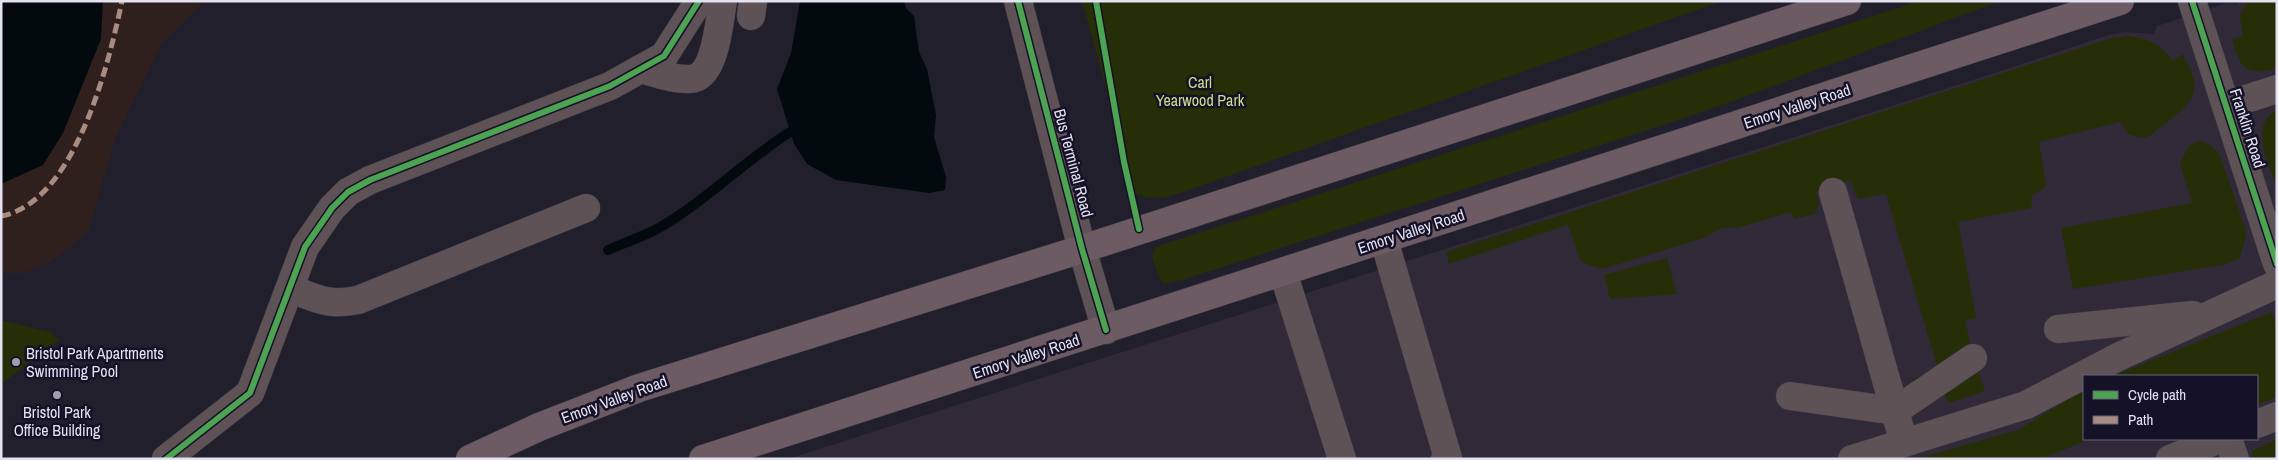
<svg xmlns="http://www.w3.org/2000/svg" width="2278" height="460" viewBox="0 0 2278 460" font-family="'Archivo Narrow',sans-serif">
  <style>
    .commercial { fill: #30201d }
    .industrial { fill: #302937; fill-rule: evenodd }
    .green { fill: #262e07 }
    .water { fill: #030a0d }
    .lines { fill: none; stroke-linecap: round; stroke-linejoin: round }
    .stream { stroke: #030a0d; stroke-width: 10 }
    .minor-casing { stroke: #3e3b47; stroke-width: 29 }
    .major-casing { stroke: #3e3b47; stroke-width: 29 }
    .minor { stroke: #5f5256; stroke-width: 28 }
    .major { stroke: #6d5b63; stroke-width: 28 }
    .quiet { stroke: #a88b81; stroke-width: 5; stroke-dasharray: 10 5; stroke-linecap: butt }
    .cycleway-casing { stroke: #151127; stroke-width: 9 }
    .cycleway { stroke: #4ca352; stroke-width: 6 }
    .poi-dot { fill: #9f9eac; stroke: #151127; stroke-width: 2 }
    .labels { text-anchor: middle; dominant-baseline: central; stroke-width: 5; stroke-linejoin: round; paint-order: stroke }
    .park-label { font-size: 16px; fill: #c8de8d; stroke: #151127 }
    .street-label { font-size: 16px; fill: #e3e2f1; stroke: #151127 }
    .poi-label { font-size: 16px; fill: #e3e2f1; stroke: #151127; text-anchor: start }
  </style>
  <rect width="100%" height="100%" fill="#221f2c"/>
  <path class="commercial" d="M 1,1 L 205,1 L 162,43 L 116,136 L 88,232 L 49,263 L 23,273 L 1,273 Z"/>
  <path class="industrial" d="M 2239,1 L 2277,1 L 2277,459 L 788,459 L 2001,71 L 2108,35 L 2124,32 L 2154,34 L 2157,26 L 2227,3 L 2237,4 ZM 2084,376 L 2257,376 L 2257,439 L 2084,439 Z"/>
  <g class="green">
    <path d="M 1082,1 L 1722,1 L 1180,193 C 1165,198 1149,201 1135,193 Z"/>
    <path d="M 1920,1 L 2000,1 L 1739,99 L 1672,122 L 1182,280 L 1165,284 L 1159,278 L 1152,255 L 1155,247 Z"/>
    <path d="M 2247,1 L 2277,1 L 2277,68 C 2245,77 2240,67 2232,39 L 2243,36 L 2240,17 Z"/>
    <path d="M 2127,36 C 2147,38 2161,44 2173,61 L 2183,54 C 2186,62 2192,71 2194,80 C 2200,103 2165,123 2149,136 L 2142,138 L 2128,134 L 2121,122 L 2039,142 L 2046,186 L 2032,196 L 2031,208 L 1958,222 L 1976,318 L 1965,320 L 1970,343 L 1968,349 L 1917,388 L 1912,379 L 1938,369 L 1886,194 L 1859,199 L 1855,194 L 1851,180 L 1816,191 L 1819,204 L 1815,214 L 1794,219 L 1791,212 L 1737,228 C 1727,226 1713,229 1707,237 L 1602,269 L 1581,262 L 1568,225 L 1449,264 L 1446,252 L 2112,38 Z"/>
    <path d="M 2277,110 L 2277,187 C 2269,162 2248,126 2277,110 Z"/>
    <path d="M 2201,140 L 2213,147 L 2220,156 L 2245,228 L 2246,235 L 2240,258 L 2222,265 L 2073,289 L 2061,228 L 2192,203 L 2180,163 L 2189,146 Z"/>
    <path d="M 1667,258 L 1677,294 L 1610,299 L 1604,275 Z"/>
    <path d="M 2272,312 L 2277,326 L 2277,397 L 2257,405 L 2257,376 L 2113,376 Z"/>
    <path d="M 1,320 L 50,332 L 59,340 L 1,384 Z"/>
    <path d="M 1975,371 L 1979,374 L 1985,391 L 1949,403 L 1943,392 Z"/>
    <path d="M 2084,390 L 2084,439 L 2091,439 L 2040,459 L 1916,459 L 2018,430 Z"/>
    <path d="M 2277,439 L 2277,459 L 2252,459 L 2252,451 Z"/>
  </g>
  <g class="water">
    <path d="M 1,1 L 103,1 L 101,39 L 63,133 L 43,165 L 1,184 Z"/>
    <path d="M 800,1 L 904,1 L 906,8 L 914,16 L 919,52 L 927,69 L 936,115 L 934,137 L 946,177 L 945,190 L 929,193 L 836,180 L 807,164 L 794,144 L 777,89 L 791,53 Z"/>
  </g>
  <g class="lines">
    <path class="stream" d="M 608,250 C 624,243 642,237 657,229 C 705,202 744,161 790,132"/>
    <g class="minor-casing">
      <g id="minor">
        <path d="M 1018,1 L 1082,249 L 1106,330"/>
        <path d="M 2192,1 L 2277,264"/>
        <path d="M 751,16 L 753,1"/>
        <path d="M 640,69 C 656,73 673,80 690,79 C 716,78 719,21 723,1"/>
        <path d="M 2227,105 L 2277,89"/>
        <path d="M 1833,192 L 1904,443"/>
        <path d="M 1384,240 L 1448,458 L 1445,459"/>
        <path d="M 1283,272 L 1342,459"/>
        <path d="M 291,289 C 318,299 328,306 358,300 L 586,208"/>
        <path d="M 2058,329 L 2193,315"/>
        <path d="M 1790,396 L 1895,411 L 1973,358"/>
        <path d="M 2257,424 L 2277,416"/>
        <path d="M 2228,439 L 2235,459"/>
        <path d="M 166,459 L 250,393 L 305,247 L 332,208 L 348,192 L 370,180 L 610,86 L 664,56 L 699,1"/>
        <path d="M 1852,459 L 2026,405 L 2118,357 L 2277,284"/>
        <path d="M 2170,459 L 2220,439"/>
      </g>
    </g>
    <g class="major-casing">
      <g id="major">
        <path d="M 470,459 L 539,427 L 639,388 L 1082,249 L 1847,1"/>
        <path d="M 703,459 L 2120,1"/>
      </g>
    </g>
    <use href="#minor" class="minor"/>
    <use href="#major" class="major"/>
    <path class="quiet" d="M 1,216 C 75,203 109,63 122,1"/>
    <g class="cycleway-casing">
      <g id="cycleway">
        <path d="M 1018,1 L 1082,249 L 1106,330"/>
        <path d="M 1096,1 L 1124,162 L 1139,229"/>
        <path d="M 2192,1 L 2277,264"/>
        <path d="M 166,459 L 250,393 L 305,247 L 332,208 L 348,192 L 370,180 L 610,86 L 664,56 L 699,1"/>
      </g>
    </g>
    <use href="#cycleway" class="cycleway"/>
  </g>
  <g class="poi-dot">
    <circle cx="16" cy="362" r="5"/>
    <circle cx="57" cy="395" r="5"/>
  </g>
  <g class="labels">
    <g class="park-label">
      <text x="1200" y="82">Carl<tspan x="1200" dy="18">Yearwood Park</tspan></text>
    </g>
    <g class="street-label">
      <text transform="translate(1797 106) rotate(-18)">Emory Valley Road</text>
      <text transform="translate(2248 128) rotate(72)">Franklin Road</text>
      <text transform="translate(1074 163) rotate(75)">Bus Terminal Road</text>
      <text transform="translate(1411 231) rotate(-18)">Emory Valley Road</text>
      <text transform="translate(1026 356) rotate(-18)">Emory Valley Road</text>
      <text transform="translate(614 399) rotate(-20)">Emory Valley Road</text>
    </g>
    <g class="poi-label">
      <text x="26" y="353">Bristol Park Apartments<tspan x="26" dy="18">Swimming Pool</tspan></text>
      <text x="57" y="412" text-anchor="middle">Bristol Park<tspan x="57" dy="18">Office Building</tspan></text>
    </g>
  </g>
  <rect width="2278" height="460" fill="none" stroke="#e3e2f1" stroke-width="5"/>
  <rect x="2083" y="375" width="175" height="65" fill="#151127" stroke="#676578"/>
  <rect x="2093" y="391" width="25" height="8" fill="#4ca352" stroke="#676578"/>
  <text x="2128" y="400" font-size="15" fill="#e3e2f1">Cycle path</text>
  <rect x="2093" y="416" width="25" height="8" fill="#a88b81" stroke="#676578"/>
  <text x="2128" y="425" font-size="15" fill="#e3e2f1">Path</text>
</svg>
